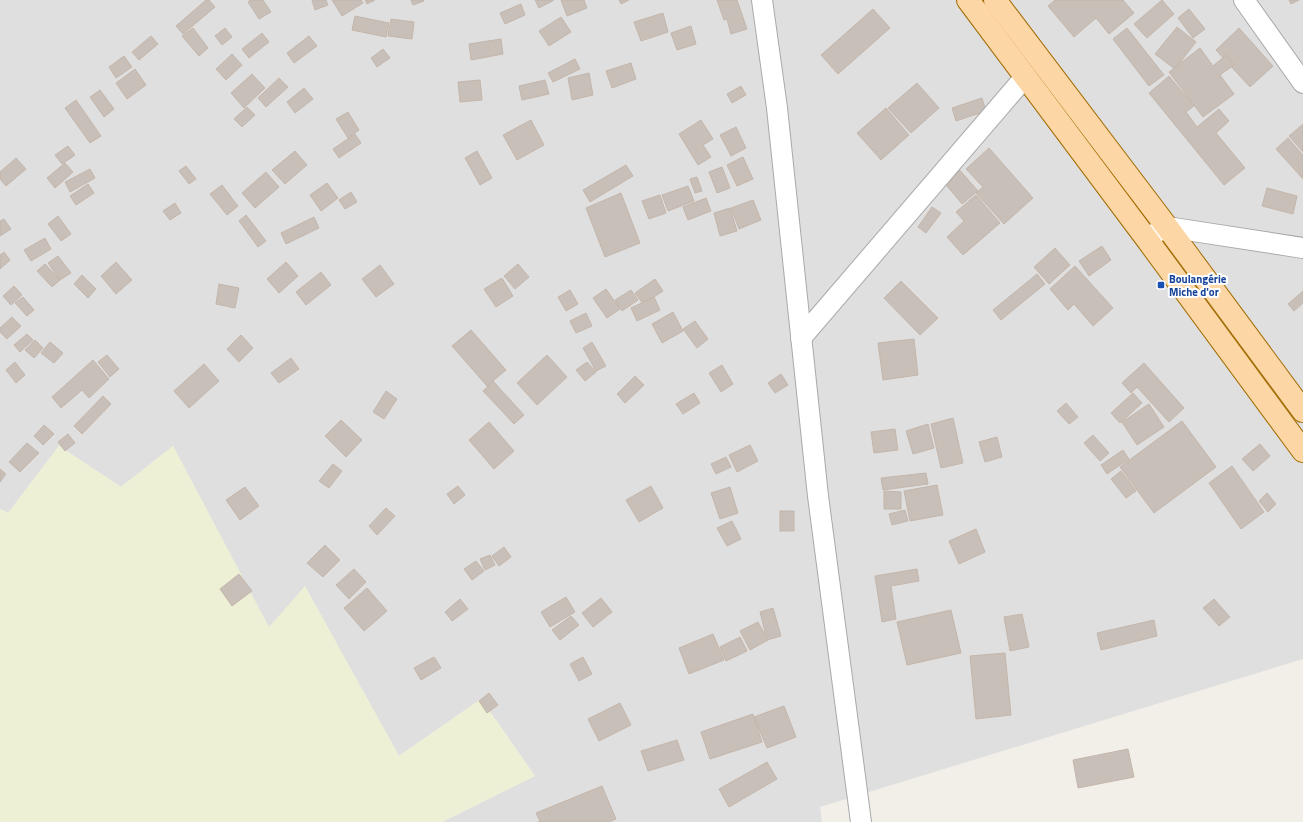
<svg xmlns="http://www.w3.org/2000/svg" width="1303" height="822" viewBox="0 0 1303 822" font-family="'Titillium Web',sans-serif">
  <style>
    .residential { fill: #e0dfdf }
    .farmland { fill: #eef0d5 }
    .building { fill: #c7bfb8; stroke: #c4b6ab }
    .lines { fill: none; stroke-linecap: round; stroke-linejoin: round }
    .minor-casing { stroke: #a9a9a9; stroke-width: 22 }
    .major-casing { stroke: #a06b00; stroke-width: 24 }
    .minor { stroke: #fff; stroke-width: 20 }
    .major { stroke: #fcd6a4; stroke-width: 22 }
    .transit-dot { fill: #1a4fb4; stroke: #fff; stroke-width: 1.5 }
    .labels { text-anchor: middle; dominant-baseline: central; stroke-width: 4; stroke-linejoin: round; paint-order: stroke }
    .transit-label { font-size: 11px; font-weight: bold; fill: #164399; stroke: #fff; text-anchor: start }
  </style>
  <rect width="100%" height="100%" fill="#f2efe9"/>
  <path class="residential" d="M 0,0 L 1303,0 L 1303,659 L 820,807 L 822,822 L 442,822 L 535,776 L 481,699 L 399,756 L 305,587 L 269,628 L 173,446 L 121,487 L 59,446 L 8,513 L 0,509 Z"/>
  <path class="farmland" d="M 59,446 L 121,487 L 173,446 L 269,627 L 305,586 L 399,756 L 481,699 L 535,776 L 442,822 L 0,822 L 0,509 L 8,513 Z"/>
  <g class="building">
    <path d="M 206,0 L 209,0 L 215,7 L 183,34 L 176,26 Z"/>
    <path d="M 250,0 L 263,0 L 271,12 L 259,19 L 248,2 Z"/>
    <path d="M 312,0 L 326,0 L 328,5 L 315,10 Z"/>
    <path d="M 332,0 L 361,0 L 363,3 L 342,16 Z"/>
    <path d="M 365,0 L 375,0 L 367,4 Z"/>
    <path d="M 411,0 L 423,0 L 424,1 L 413,5 Z"/>
    <path d="M 535,0 L 554,0 L 539,8 Z"/>
    <path d="M 561,0 L 584,0 L 587,8 L 567,16 Z"/>
    <path d="M 619,0 L 629,0 L 621,4 Z"/>
    <path d="M 717,0 L 737,0 L 747,29 L 731,34 L 727,19 L 724,20 Z"/>
    <path d="M 1055,0 L 1123,0 L 1134,13 L 1109,34 L 1096,18 L 1074,37 L 1048,6 Z"/>
    <path d="M 1162,0 L 1174,14 L 1147,38 L 1134,24 Z"/>
    <path d="M 1289,0 L 1299,0 L 1291,4 Z"/>
    <path d="M 521,4 L 525,15 L 505,24 L 500,13 Z"/>
    <path d="M 873,9 L 890,28 L 838,74 L 821,55 Z"/>
    <path d="M 1189,9 L 1205,29 L 1193,38 L 1178,18 Z"/>
    <path d="M 663,13 L 668,32 L 641,41 L 634,22 Z"/>
    <path d="M 355,16 L 389,23 L 386,37 L 352,30 Z"/>
    <path d="M 561,17 L 571,32 L 549,46 L 539,31 Z"/>
    <path d="M 391,19 L 414,22 L 412,39 L 388,36 Z"/>
    <path d="M 691,26 L 696,44 L 677,50 L 671,33 Z"/>
    <path d="M 1177,27 L 1196,42 L 1175,69 L 1155,54 Z"/>
    <path d="M 193,28 L 208,48 L 199,56 L 182,36 Z"/>
    <path d="M 225,28 L 232,37 L 222,45 L 215,36 Z"/>
    <path d="M 1127,28 L 1164,75 L 1149,86 L 1113,39 Z"/>
    <path d="M 1239,28 L 1273,66 L 1250,87 L 1216,50 Z"/>
    <path d="M 262,33 L 269,42 L 249,58 L 242,49 Z"/>
    <path d="M 151,36 L 158,44 L 139,60 L 132,52 Z"/>
    <path d="M 309,36 L 317,46 L 294,63 L 287,53 Z"/>
    <path d="M 501,39 L 503,54 L 471,60 L 469,44 Z"/>
    <path d="M 1200,48 L 1213,66 L 1226,55 L 1234,65 L 1220,75 L 1234,94 L 1203,117 L 1169,72 Z"/>
    <path d="M 383,49 L 390,58 L 377,67 L 371,58 Z"/>
    <path d="M 232,54 L 242,65 L 226,80 L 216,69 Z"/>
    <path d="M 124,56 L 132,67 L 116,78 L 109,67 Z"/>
    <path d="M 575,59 L 580,69 L 553,82 L 548,73 Z"/>
    <path d="M 631,63 L 636,79 L 612,88 L 606,71 Z"/>
    <path d="M 135,69 L 146,85 L 127,99 L 116,83 Z"/>
    <path d="M 589,73 L 593,95 L 572,100 L 568,78 Z"/>
    <path d="M 252,74 L 265,88 L 244,108 L 231,93 Z"/>
    <path d="M 1169,76 L 1194,106 L 1186,112 L 1197,127 L 1219,109 L 1229,121 L 1216,133 L 1245,168 L 1224,185 L 1149,93 Z"/>
    <path d="M 279,78 L 288,87 L 266,107 L 258,98 Z"/>
    <path d="M 480,80 L 482,100 L 460,102 L 458,82 Z"/>
    <path d="M 545,80 L 549,94 L 522,100 L 519,86 Z"/>
    <path d="M 917,83 L 939,108 L 911,133 L 888,108 Z"/>
    <path d="M 741,86 L 746,95 L 732,103 L 727,94 Z"/>
    <path d="M 304,88 L 313,99 L 295,113 L 287,102 Z"/>
    <path d="M 100,90 L 114,109 L 104,117 L 90,97 Z"/>
    <path d="M 982,98 L 986,111 L 956,121 L 952,108 Z"/>
    <path d="M 76,100 L 101,136 L 90,143 L 65,108 Z"/>
    <path d="M 247,107 L 255,115 L 242,127 L 234,119 Z"/>
    <path d="M 886,108 L 909,135 L 881,160 L 857,133 Z"/>
    <path d="M 348,112 L 359,130 L 348,138 L 336,119 Z"/>
    <path d="M 531,120 L 544,145 L 517,160 L 503,135 Z"/>
    <path d="M 701,120 L 713,139 L 703,145 L 711,157 L 698,165 L 679,134 Z"/>
    <path d="M 1303,124 L 1303,152 L 1289,136 Z"/>
    <path d="M 736,127 L 746,148 L 731,156 L 720,135 Z"/>
    <path d="M 355,134 L 361,143 L 339,158 L 333,149 Z"/>
    <path d="M 1288,138 L 1303,155 L 1303,179 L 1276,149 Z"/>
    <path d="M 68,146 L 75,155 L 62,164 L 55,155 Z"/>
    <path d="M 989,148 L 1033,198 L 1004,224 L 976,193 L 983,187 L 966,169 Z"/>
    <path d="M 295,151 L 307,165 L 285,184 L 272,170 Z"/>
    <path d="M 477,151 L 492,178 L 480,185 L 465,158 Z"/>
    <path d="M 743,157 L 753,179 L 737,186 L 727,165 Z"/>
    <path d="M 16,158 L 26,169 L 6,186 L 0,179 L 0,172 Z"/>
    <path d="M 65,163 L 73,172 L 55,188 L 47,178 Z"/>
    <path d="M 626,165 L 633,176 L 590,202 L 583,190 Z"/>
    <path d="M 186,166 L 196,179 L 189,184 L 179,171 Z"/>
    <path d="M 722,167 L 730,188 L 717,193 L 709,172 Z"/>
    <path d="M 957,167 L 978,191 L 962,204 L 942,180 Z"/>
    <path d="M 90,169 L 95,178 L 70,192 L 65,182 Z"/>
    <path d="M 266,172 L 279,187 L 255,208 L 242,193 Z"/>
    <path d="M 697,177 L 702,191 L 695,193 L 690,179 Z"/>
    <path d="M 327,183 L 338,198 L 321,211 L 310,195 Z"/>
    <path d="M 88,184 L 94,193 L 76,205 L 70,196 Z"/>
    <path d="M 222,185 L 238,206 L 227,215 L 210,194 Z"/>
    <path d="M 688,186 L 694,201 L 668,211 L 662,195 Z"/>
    <path d="M 1267,188 L 1297,196 L 1293,214 L 1262,206 Z"/>
    <path d="M 351,192 L 357,202 L 345,209 L 339,200 Z"/>
    <path d="M 621,193 L 640,243 L 605,257 L 586,208 Z"/>
    <path d="M 660,195 L 666,213 L 649,219 L 642,201 Z"/>
    <path d="M 976,195 L 1000,223 L 963,255 L 947,237 L 964,221 L 956,212 Z"/>
    <path d="M 706,198 L 711,211 L 688,220 L 683,207 Z"/>
    <path d="M 753,200 L 761,220 L 739,229 L 731,208 Z"/>
    <path d="M 175,203 L 181,213 L 170,220 L 163,211 Z"/>
    <path d="M 932,207 L 941,213 L 926,233 L 918,227 Z"/>
    <path d="M 730,208 L 737,231 L 720,236 L 714,213 Z"/>
    <path d="M 246,215 L 266,241 L 258,247 L 239,221 Z"/>
    <path d="M 58,216 L 71,234 L 61,241 L 48,224 Z"/>
    <path d="M 314,217 L 319,228 L 286,244 L 281,233 Z"/>
    <path d="M 4,219 L 11,229 L 0,236 L 0,221 Z"/>
    <path d="M 45,238 L 51,249 L 31,261 L 24,250 Z"/>
    <path d="M 1102,246 L 1111,260 L 1089,276 L 1079,261 Z"/>
    <path d="M 1055,248 L 1070,265 L 1049,284 L 1034,267 Z"/>
    <path d="M 4,252 L 10,260 L 0,269 L 0,255 Z"/>
    <path d="M 58,256 L 71,273 L 60,280 L 48,263 Z"/>
    <path d="M 116,262 L 132,280 L 116,294 L 101,276 Z"/>
    <path d="M 286,262 L 298,276 L 279,293 L 267,279 Z"/>
    <path d="M 45,264 L 60,280 L 52,287 L 37,271 Z"/>
    <path d="M 518,264 L 529,277 L 515,289 L 504,276 Z"/>
    <path d="M 380,265 L 394,284 L 376,297 L 362,279 Z"/>
    <path d="M 1075,266 L 1113,308 L 1093,326 L 1074,304 L 1068,310 L 1050,289 Z"/>
    <path d="M 321,272 L 331,285 L 306,305 L 296,292 Z"/>
    <path d="M 1037,274 L 1045,284 L 1001,320 L 993,310 Z"/>
    <path d="M 82,275 L 96,289 L 88,298 L 74,284 Z"/>
    <path d="M 502,278 L 513,296 L 496,307 L 484,289 Z"/>
    <path d="M 655,279 L 663,291 L 643,304 L 635,293 Z"/>
    <path d="M 901,281 L 938,318 L 920,335 L 884,298 Z"/>
    <path d="M 219,284 L 239,288 L 235,308 L 216,304 Z"/>
    <path d="M 14,286 L 22,295 L 11,305 L 3,296 Z"/>
    <path d="M 606,289 L 620,309 L 607,318 L 593,298 Z"/>
    <path d="M 570,290 L 578,304 L 566,311 L 558,297 Z"/>
    <path d="M 631,290 L 638,300 L 622,311 L 615,300 Z"/>
    <path d="M 1303,291 L 1303,303 L 1294,311 L 1288,304 Z"/>
    <path d="M 23,297 L 34,310 L 27,316 L 15,303 Z"/>
    <path d="M 654,297 L 660,310 L 637,321 L 631,308 Z"/>
    <path d="M 673,312 L 683,331 L 662,343 L 652,324 Z"/>
    <path d="M 586,313 L 592,326 L 576,333 L 570,321 Z"/>
    <path d="M 12,317 L 21,326 L 7,339 L 0,332 L 0,328 Z"/>
    <path d="M 695,321 L 708,339 L 697,348 L 683,329 Z"/>
    <path d="M 471,330 L 506,370 L 487,386 L 452,346 Z"/>
    <path d="M 27,334 L 33,340 L 20,352 L 14,345 Z"/>
    <path d="M 241,335 L 253,348 L 239,362 L 227,349 Z"/>
    <path d="M 914,339 L 918,375 L 883,380 L 878,343 Z"/>
    <path d="M 35,340 L 43,348 L 34,358 L 25,350 Z"/>
    <path d="M 50,342 L 63,353 L 54,363 L 41,353 Z"/>
    <path d="M 592,342 L 606,366 L 596,371 L 583,348 Z"/>
    <path d="M 107,355 L 119,369 L 110,377 L 98,362 Z"/>
    <path d="M 547,355 L 567,377 L 537,405 L 517,383 Z"/>
    <path d="M 291,358 L 299,369 L 279,383 L 271,373 Z"/>
    <path d="M 93,360 L 109,379 L 89,398 L 82,390 L 61,408 L 52,397 Z"/>
    <path d="M 15,362 L 25,375 L 16,383 L 6,370 Z"/>
    <path d="M 587,362 L 596,372 L 585,381 L 576,370 Z"/>
    <path d="M 1144,363 L 1184,408 L 1169,422 L 1137,387 L 1131,393 L 1122,383 Z"/>
    <path d="M 204,364 L 219,381 L 189,408 L 174,391 Z"/>
    <path d="M 722,365 L 733,384 L 721,392 L 709,373 Z"/>
    <path d="M 781,374 L 788,385 L 775,393 L 768,383 Z"/>
    <path d="M 635,376 L 644,385 L 625,403 L 617,394 Z"/>
    <path d="M 493,381 L 524,415 L 514,424 L 483,391 Z"/>
    <path d="M 386,391 L 397,399 L 384,419 L 373,412 Z"/>
    <path d="M 694,393 L 700,403 L 683,414 L 676,404 Z"/>
    <path d="M 1133,393 L 1142,403 L 1120,423 L 1111,413 Z"/>
    <path d="M 103,396 L 111,404 L 82,434 L 74,426 Z"/>
    <path d="M 1066,403 L 1078,417 L 1069,424 L 1057,411 Z"/>
    <path d="M 1149,404 L 1164,427 L 1137,445 L 1122,422 Z"/>
    <path d="M 953,418 L 963,463 L 941,468 L 931,424 Z"/>
    <path d="M 341,420 L 362,440 L 346,457 L 325,436 Z"/>
    <path d="M 1182,421 L 1216,467 L 1154,513 L 1120,467 Z"/>
    <path d="M 489,422 L 514,451 L 494,469 L 469,440 Z"/>
    <path d="M 928,424 L 934,448 L 913,454 L 906,431 Z"/>
    <path d="M 44,425 L 54,434 L 43,445 L 34,436 Z"/>
    <path d="M 895,429 L 898,450 L 874,453 L 871,432 Z"/>
    <path d="M 68,434 L 75,443 L 65,451 L 58,442 Z"/>
    <path d="M 1093,435 L 1109,453 L 1100,461 L 1084,443 Z"/>
    <path d="M 997,437 L 1002,457 L 985,462 L 979,442 Z"/>
    <path d="M 27,443 L 39,453 L 20,472 L 9,462 Z"/>
    <path d="M 1260,444 L 1270,456 L 1253,471 L 1242,459 Z"/>
    <path d="M 750,445 L 758,461 L 737,472 L 729,455 Z"/>
    <path d="M 1123,450 L 1129,459 L 1107,474 L 1101,465 Z"/>
    <path d="M 726,457 L 731,467 L 716,474 L 711,464 Z"/>
    <path d="M 333,464 L 342,471 L 329,488 L 319,481 Z"/>
    <path d="M 1232,466 L 1264,512 L 1241,529 L 1209,483 Z"/>
    <path d="M 0,469 L 6,474 L 0,482 Z"/>
    <path d="M 1121,471 L 1136,491 L 1126,498 L 1111,479 Z"/>
    <path d="M 926,473 L 928,484 L 883,490 L 881,478 Z"/>
    <path d="M 937,485 L 943,515 L 910,521 L 904,491 Z"/>
    <path d="M 458,486 L 465,495 L 454,504 L 447,494 Z"/>
    <path d="M 651,486 L 663,508 L 639,522 L 626,500 Z"/>
    <path d="M 245,487 L 259,506 L 240,520 L 226,500 Z"/>
    <path d="M 730,487 L 738,513 L 720,519 L 711,493 Z"/>
    <path d="M 884,491 L 901,492 L 901,509 L 884,509 Z"/>
    <path d="M 1267,493 L 1276,504 L 1268,512 L 1259,501 Z"/>
    <path d="M 386,508 L 395,516 L 377,535 L 369,526 Z"/>
    <path d="M 905,510 L 908,521 L 892,525 L 889,514 Z"/>
    <rect x="780" y="511" width="14" height="20"/>
    <path d="M 732,521 L 741,539 L 727,546 L 717,528 Z"/>
    <path d="M 976,529 L 985,552 L 959,564 L 949,541 Z"/>
    <path d="M 325,545 L 340,560 L 323,577 L 307,563 Z"/>
    <path d="M 504,547 L 511,557 L 499,566 L 492,556 Z"/>
    <path d="M 490,555 L 495,565 L 485,570 L 480,559 Z"/>
    <path d="M 476,561 L 484,571 L 472,580 L 464,569 Z"/>
    <path d="M 354,569 L 366,582 L 349,599 L 336,585 Z"/>
    <path d="M 917,569 L 919,581 L 891,586 L 896,619 L 882,622 L 875,576 Z"/>
    <path d="M 239,574 L 252,591 L 232,606 L 220,589 Z"/>
    <path d="M 367,588 L 387,611 L 364,631 L 344,608 Z"/>
    <path d="M 566,597 L 575,612 L 550,627 L 541,612 Z"/>
    <path d="M 601,598 L 612,612 L 593,627 L 582,613 Z"/>
    <path d="M 460,599 L 468,609 L 452,621 L 445,612 Z"/>
    <path d="M 1214,599 L 1230,617 L 1219,626 L 1203,608 Z"/>
    <path d="M 773,608 L 781,636 L 767,640 L 760,612 Z"/>
    <path d="M 951,610 L 961,653 L 907,665 L 897,622 Z"/>
    <path d="M 1022,614 L 1029,647 L 1010,651 L 1004,617 Z"/>
    <path d="M 571,616 L 579,625 L 560,640 L 552,630 Z"/>
    <path d="M 1154,620 L 1157,636 L 1101,650 L 1097,633 Z"/>
    <path d="M 758,622 L 768,640 L 750,650 L 740,631 Z"/>
    <path d="M 713,634 L 724,660 L 689,674 L 679,648 Z"/>
    <path d="M 740,637 L 747,651 L 726,661 L 720,647 Z"/>
    <path d="M 1005,653 L 1011,715 L 976,719 L 970,656 Z"/>
    <path d="M 434,657 L 441,668 L 421,680 L 414,668 Z"/>
    <path d="M 583,657 L 592,674 L 579,681 L 570,664 Z"/>
    <path d="M 489,693 L 498,705 L 487,713 L 479,701 Z"/>
    <path d="M 620,703 L 631,725 L 599,741 L 588,719 Z"/>
    <path d="M 784,706 L 796,737 L 767,748 L 754,717 Z"/>
    <path d="M 753,714 L 762,742 L 710,759 L 701,732 Z"/>
    <path d="M 677,740 L 684,760 L 648,771 L 641,751 Z"/>
    <path d="M 1128,749 L 1134,777 L 1078,788 L 1073,760 Z"/>
    <path d="M 767,762 L 777,779 L 729,807 L 719,789 Z"/>
    <path d="M 602,786 L 616,819 L 609,822 L 538,822 L 540,821 L 536,813 Z"/>
  </g>
  <g class="lines">
    <g class="minor-casing">
      <g id="minor">
        <path d="M 762,0 L 777,108 L 818,496 L 861,822"/>
        <path d="M 1244,0 L 1303,83"/>
        <path d="M 1146,238 L 1167,227 L 1303,248"/>
        <path d="M 801,338 L 1025,77"/>
      </g>
    </g>
    <g class="major-casing">
      <g id="major">
        <path d="M 968,0 L 1146,238 L 1303,451"/>
        <path d="M 995,0 L 1167,227 L 1303,411"/>
      </g>
    </g>
    <use href="#minor" class="minor"/>
    <use href="#major" class="major"/>
  </g>
  <rect class="transit-dot" x="1157" y="281" width="8" height="8" rx="2"/>
  <g class="labels">
    <g class="transit-label">
      <text x="1169" y="279">Boulangérie<tspan x="1169" dy="13">Miche d'or</tspan></text>
    </g>
  </g>
</svg>
